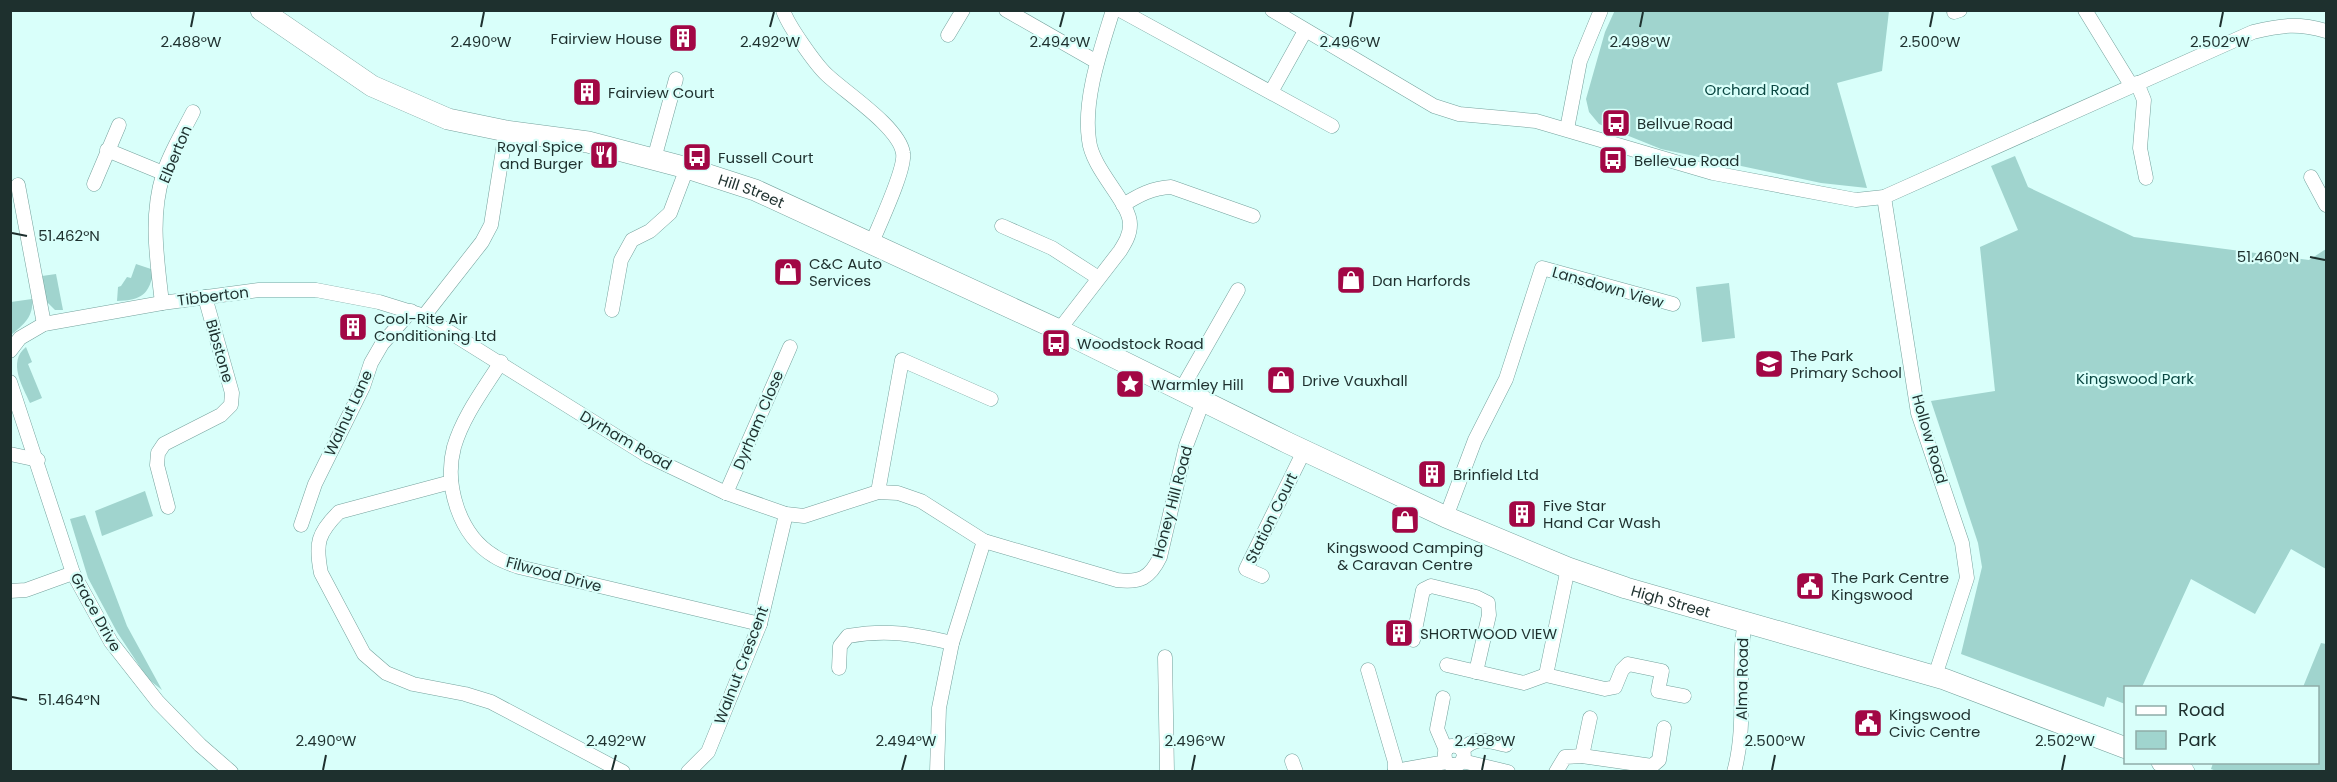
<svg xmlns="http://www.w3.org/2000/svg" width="2337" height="782" viewBox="0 0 2337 782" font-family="Poppins,sans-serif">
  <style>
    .green { fill: #a0d4ce }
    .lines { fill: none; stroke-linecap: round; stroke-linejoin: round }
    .minor-casing { stroke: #75a29d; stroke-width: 15 }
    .primary-casing { stroke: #75a29d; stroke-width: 22 }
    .minor { stroke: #fff; stroke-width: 14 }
    .primary { stroke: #fff; stroke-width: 21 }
    .ticks { fill: none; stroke: #1e302e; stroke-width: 2 }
    .labels { text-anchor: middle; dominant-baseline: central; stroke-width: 4.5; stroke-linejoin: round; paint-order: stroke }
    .poi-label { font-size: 15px; fill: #1e302e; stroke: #d9fffa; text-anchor: start }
    .park-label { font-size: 15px; fill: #0a4742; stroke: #d9fffa }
    .street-label { font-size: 15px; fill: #1e302e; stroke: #d9fffa }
    .ticks-label { font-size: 15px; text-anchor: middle; fill: #1e302e; stroke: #d9fffa; stroke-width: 4.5; stroke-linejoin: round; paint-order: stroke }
  </style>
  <rect width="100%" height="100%" fill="#d9fffa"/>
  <g class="green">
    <path d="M 1615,10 L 1889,11 L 1882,71 L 1837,83 L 1867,188 L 1821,183 L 1661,149 L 1599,124 L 1589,112 L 1586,99 L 1605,32 Z"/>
    <path d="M 2015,156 L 2028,187 L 2134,237 L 2309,260 L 2326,249 L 2326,569 L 2291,549 L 2255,614 L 2191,579 L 2142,687 L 2126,688 L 2125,704 L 2107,697 L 2104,707 L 1961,654 L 1982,567 L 1978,543 L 1931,401 L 1995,391 L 1980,247 L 2018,230 L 1991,166 Z"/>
    <path d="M 136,264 L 154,270 C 149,295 142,300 117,301 L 118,287 L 121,286 L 127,277 L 131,278 Z"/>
    <path d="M 56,274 L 63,310 L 55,310 L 46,301 L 42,276 Z"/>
    <path d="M 1729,283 L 1735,338 L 1702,342 L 1696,287 Z"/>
    <path d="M 32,299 C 34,317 23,325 11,335 L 11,302 Z"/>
    <path d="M 26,347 L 32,362 L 28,364 L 42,398 L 30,403 C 23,387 7,362 26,347 Z"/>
    <path d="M 145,491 L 153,516 L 102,536 L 95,511 Z"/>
    <path d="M 85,515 L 127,626 L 162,690 L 148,679 L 117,632 L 88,578 L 70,519 Z"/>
    <path d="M 2321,643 L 2326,644 L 2326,771 L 2219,772 L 2211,769 L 2213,763 L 2318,762 L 2318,688 L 2303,687 Z"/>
  </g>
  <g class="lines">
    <g class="minor-casing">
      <g id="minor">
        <path d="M 783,10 C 787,24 816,65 827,75 C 846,93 899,127 903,153 C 906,169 878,227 871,245"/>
        <path d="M 1006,10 L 1097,62"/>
        <path d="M 1120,10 L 1332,126"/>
        <path d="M 1272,10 L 1434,106 L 1459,114 L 1536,121 L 1713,173 L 1856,200 L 1884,197 L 2253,32 C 2282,25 2298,23 2326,31"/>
        <path d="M 2085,10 L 2131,85"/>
        <path d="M 1954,12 L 1960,10"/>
        <path d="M 948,35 L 963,10"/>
        <path d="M 2137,83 L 2144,100 L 2140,148 L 2146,178"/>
        <path d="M 1271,92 L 1305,31"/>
        <path d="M 1567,129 L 1580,61 L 1601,10"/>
        <path d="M 107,150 L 163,173"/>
        <path d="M 654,159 L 676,79"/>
        <path d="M 2311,177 L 2326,205"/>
        <path d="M 94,184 L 119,125"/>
        <path d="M 18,185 L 44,324"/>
        <path d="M 1884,197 L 1918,413 L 1962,543 L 1967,578 L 1935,676"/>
        <path d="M 1123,205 C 1139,195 1152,188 1171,187 L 1253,216"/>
        <path d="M 1002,226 L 1052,248 L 1097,277"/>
        <path d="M 162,303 C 157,259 150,217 163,175 C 169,154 183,132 193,112"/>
        <path d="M 612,310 L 621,260 L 632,240 L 650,231 L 670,213 L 687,168"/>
        <path d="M 424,316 L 482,242 L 491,225 L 506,131"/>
        <path d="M 1059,330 L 1120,251 C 1125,243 1130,235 1130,225 C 1131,203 1092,170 1089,140 C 1083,99 1101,49 1113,10"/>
        <path d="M 10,351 L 20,338 L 44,324 L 162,303 L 259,290 L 316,290 L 379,302 L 424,316 L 648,456 L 726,493 L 786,514 L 804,516 L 878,492 L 898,493 L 921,501 L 984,541 L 1117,580 C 1140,583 1150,578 1160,557 L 1186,446 L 1203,401"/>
        <path d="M 501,362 C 484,389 463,416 454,447 C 444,485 459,535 494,556 C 501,561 511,564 519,567 L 760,624"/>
        <path d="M 10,382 L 73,573 L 111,642 L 158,702 L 200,745 L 231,772"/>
        <path d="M 1181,390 L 1238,290"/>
        <path d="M 10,454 L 38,460"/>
        <path d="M 451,482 L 339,512 C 318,533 315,543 321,573 L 364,654 L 386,673 L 413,684 L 465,694 L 491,702 L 623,772"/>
        <path d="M 878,492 L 902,360 L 991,399"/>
        <path d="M 726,493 L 790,347"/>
        <path d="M 168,507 L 157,465 L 158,453 L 164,444 L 221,415 L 231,405 L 232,393 L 205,297"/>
        <path d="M 1446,517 L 1475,440 L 1506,379 L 1542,268 L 1673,304"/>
        <path d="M 301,525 L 315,484 L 363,387 L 371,363 L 382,344 L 411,311"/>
        <path d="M 1568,568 L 1546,675 L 1605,689 L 1615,687 L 1622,670 L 1628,664 L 1662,671 L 1658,691 L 1684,696"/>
        <path d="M 1262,576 L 1246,569 L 1304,451"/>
        <path d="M 10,591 L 26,590 L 73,573"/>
        <path d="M 1413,640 L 1423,590 L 1431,586 L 1476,597 L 1488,603 L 1489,615 L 1476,672"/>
        <path d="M 1165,657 L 1167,772"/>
        <path d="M 1447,665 L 1524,683 L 1546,675"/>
        <path d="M 839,668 L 840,646 L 848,636 C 888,629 913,634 952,643"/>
        <path d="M 1368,670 L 1395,762 L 1395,772"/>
        <path d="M 1443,698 L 1437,729 L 1446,750"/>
        <path d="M 1462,750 C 1477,735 1487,741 1506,745"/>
        <path d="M 1582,756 L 1590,718"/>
        <path d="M 1292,761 L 1296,772"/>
        <path d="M 1462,761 L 1508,772"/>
        <path d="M 1395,771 L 1446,762 C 1452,766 1460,767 1463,759 C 1469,743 1438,739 1446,762"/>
        <path d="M 688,772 L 708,752 L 760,624 L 786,514"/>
        <path d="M 937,772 L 939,708 L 952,643 L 984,541"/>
        <path d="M 1556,772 L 1565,757 L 1582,756 L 1652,766 L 1659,760 L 1664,728"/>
        <path d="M 1734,772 C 1748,722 1736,672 1745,621"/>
      </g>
    </g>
    <g class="primary-casing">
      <g id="primary">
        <path id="s1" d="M 261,10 L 372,86 L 448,119 L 506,131 L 588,142 L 687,168 L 755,190 L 1059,330 L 1288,443 L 1446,517 L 1568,568 L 1626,588 L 1944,679 L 2126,748"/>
        <path d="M 2162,762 L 2184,772"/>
      </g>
    </g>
    <use href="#minor" class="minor"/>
    <use href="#primary" class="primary"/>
  </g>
  <path class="ticks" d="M 191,27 L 194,12M 481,27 L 484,12M 770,27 L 774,12M 1060,27 L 1064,12M 1350,27 L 1353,12M 1640,27 L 1643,12M 1930,27 L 1933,12M 2220,27 L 2223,12M 12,233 L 27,236M 2310,257 L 2325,260M 12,697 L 27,700M 323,770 L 326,755M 612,770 L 616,755M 902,770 L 906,755M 1192,770 L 1195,755M 1482,770 L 1485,755M 1772,770 L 1775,755M 2062,770 L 2065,755"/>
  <defs>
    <g id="building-square" transform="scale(1.5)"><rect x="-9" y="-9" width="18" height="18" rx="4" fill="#a20745" stroke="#d9fffa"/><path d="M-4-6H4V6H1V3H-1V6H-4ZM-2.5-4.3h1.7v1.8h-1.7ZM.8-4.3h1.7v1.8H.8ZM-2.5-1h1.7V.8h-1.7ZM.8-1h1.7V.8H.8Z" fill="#fff"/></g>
    <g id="bus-square" transform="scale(1.5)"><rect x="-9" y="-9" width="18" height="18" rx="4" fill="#a20745" stroke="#d9fffa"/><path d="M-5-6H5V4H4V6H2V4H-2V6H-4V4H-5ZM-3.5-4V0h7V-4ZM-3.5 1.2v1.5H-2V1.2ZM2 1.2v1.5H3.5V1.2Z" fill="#fff"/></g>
    <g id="restaurant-square" transform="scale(1.5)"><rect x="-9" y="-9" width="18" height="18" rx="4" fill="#a20745" stroke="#d9fffa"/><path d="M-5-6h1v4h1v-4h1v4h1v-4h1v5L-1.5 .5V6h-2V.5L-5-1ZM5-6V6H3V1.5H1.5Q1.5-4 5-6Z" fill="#fff"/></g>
    <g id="shop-square" transform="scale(1.5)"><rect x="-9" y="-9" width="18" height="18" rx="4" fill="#a20745" stroke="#d9fffa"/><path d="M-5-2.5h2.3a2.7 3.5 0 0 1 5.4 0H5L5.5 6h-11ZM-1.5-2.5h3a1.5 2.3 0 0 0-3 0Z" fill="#fff"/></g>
    <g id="school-square" transform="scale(1.5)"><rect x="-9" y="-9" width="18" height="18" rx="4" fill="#a20745" stroke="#d9fffa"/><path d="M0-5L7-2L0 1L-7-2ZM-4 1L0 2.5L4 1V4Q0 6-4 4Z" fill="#fff"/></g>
    <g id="sight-square" transform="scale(1.5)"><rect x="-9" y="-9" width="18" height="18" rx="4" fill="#a20745" stroke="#d9fffa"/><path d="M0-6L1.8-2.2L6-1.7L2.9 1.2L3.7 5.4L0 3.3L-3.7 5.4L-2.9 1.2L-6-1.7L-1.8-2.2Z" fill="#fff"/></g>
    <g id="civic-square" transform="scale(1.5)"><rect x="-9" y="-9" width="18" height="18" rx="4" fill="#a20745" stroke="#d9fffa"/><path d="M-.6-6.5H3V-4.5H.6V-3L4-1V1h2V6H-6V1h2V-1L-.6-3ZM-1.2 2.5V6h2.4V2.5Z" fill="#fff"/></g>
  </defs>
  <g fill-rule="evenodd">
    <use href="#building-square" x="683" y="38"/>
    <use href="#building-square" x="587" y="92"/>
    <use href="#bus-square" x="1616" y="123"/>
    <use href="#restaurant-square" x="604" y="155"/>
    <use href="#bus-square" x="697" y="157"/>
    <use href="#bus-square" x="1613" y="160"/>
    <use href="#shop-square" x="788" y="272"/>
    <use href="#shop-square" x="1351" y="280"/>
    <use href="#building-square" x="353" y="327"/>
    <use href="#bus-square" x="1056" y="343"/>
    <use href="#school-square" x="1769" y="364"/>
    <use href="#shop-square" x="1281" y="380"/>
    <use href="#sight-square" x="1130" y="384"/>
    <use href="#building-square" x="1432" y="474"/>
    <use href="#building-square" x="1522" y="514"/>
    <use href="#shop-square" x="1405" y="520"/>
    <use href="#civic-square" x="1810" y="586"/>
    <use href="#building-square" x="1399" y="633"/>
    <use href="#civic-square" x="1868" y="723"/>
  </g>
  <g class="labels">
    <g class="poi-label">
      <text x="662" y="38" text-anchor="end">Fairview House</text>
      <text x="608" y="92">Fairview Court</text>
      <text x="1637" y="123">Bellvue Road</text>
      <text x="583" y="146" text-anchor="end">Royal Spice<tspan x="583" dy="17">and Burger</tspan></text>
      <text x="718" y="157">Fussell Court</text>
      <text x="1634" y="160">Bellevue Road</text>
      <text x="809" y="263">C&amp;C Auto<tspan x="809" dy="17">Services</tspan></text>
      <text x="1372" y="280">Dan Harfords</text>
      <text x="374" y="318">Cool-Rite Air<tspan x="374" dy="17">Conditioning Ltd</tspan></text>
      <text x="1077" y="343">Woodstock Road</text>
      <text x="1790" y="355">The Park<tspan x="1790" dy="17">Primary School</tspan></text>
      <text x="1302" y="380">Drive Vauxhall</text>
      <text x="1151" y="384">Warmley Hill</text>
      <text x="1453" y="474">Brinfield Ltd</text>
      <text x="1543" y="505">Five Star<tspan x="1543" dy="17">Hand Car Wash</tspan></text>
      <text x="1405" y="547" text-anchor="middle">Kingswood Camping<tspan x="1405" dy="17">&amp; Caravan Centre</tspan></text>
      <text x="1831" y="577">The Park Centre<tspan x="1831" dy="17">Kingswood</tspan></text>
      <text x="1420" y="633">SHORTWOOD VIEW</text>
      <text x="1889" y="714">Kingswood<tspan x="1889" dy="17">Civic Centre</tspan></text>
    </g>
    <g class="park-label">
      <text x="1757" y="89">Orchard Road</text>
      <text x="2135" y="378">Kingswood Park</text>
    </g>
    <g class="street-label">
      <text transform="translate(175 154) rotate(-67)">Elberton</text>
      <text stroke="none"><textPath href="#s1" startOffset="530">Hill Street</textPath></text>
      <text transform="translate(1608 287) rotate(16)">Lansdown View</text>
      <text transform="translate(213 296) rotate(-7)">Tibberton</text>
      <text transform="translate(220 351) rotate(74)">Bibstone</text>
      <text transform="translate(348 413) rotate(-65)">Walnut Lane</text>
      <text transform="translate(758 420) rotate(-67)">Dyrham Close</text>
      <text transform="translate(1930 439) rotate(74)">Hollow Road</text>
      <text transform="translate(626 440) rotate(30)">Dyrham Road</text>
      <text transform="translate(1172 502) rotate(-75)">Honey Hill Road</text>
      <text transform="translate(1271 518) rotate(-64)">Station Court</text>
      <text transform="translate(554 574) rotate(15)">Filwood Drive</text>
      <text stroke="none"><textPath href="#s1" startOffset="1538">High Street</textPath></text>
      <text transform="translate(96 612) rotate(61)">Grace Drive</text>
      <text transform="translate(741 665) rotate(-69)">Walnut Crescent</text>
      <text transform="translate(1742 679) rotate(-89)">Alma Road</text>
    </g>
  </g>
  <g class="ticks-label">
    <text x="191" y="47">2.488°W</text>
    <text x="481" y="47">2.490°W</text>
    <text x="770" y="47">2.492°W</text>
    <text x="1060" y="47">2.494°W</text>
    <text x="1350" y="47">2.496°W</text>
    <text x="1640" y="47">2.498°W</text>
    <text x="1930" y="47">2.500°W</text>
    <text x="2220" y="47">2.502°W</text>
    <text x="69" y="241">51.462°N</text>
    <text x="2268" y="262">51.460°N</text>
    <text x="69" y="705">51.464°N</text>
    <text x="326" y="746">2.490°W</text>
    <text x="616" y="746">2.492°W</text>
    <text x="906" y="746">2.494°W</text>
    <text x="1195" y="746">2.496°W</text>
    <text x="1485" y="746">2.498°W</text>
    <text x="1775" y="746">2.500°W</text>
    <text x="2065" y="746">2.502°W</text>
  </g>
  <rect width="2337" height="782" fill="none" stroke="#1e302e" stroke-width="24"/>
  <rect x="2124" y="686" width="195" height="78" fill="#d9fffa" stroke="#8eaca8" stroke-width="1.5"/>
  <rect x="2136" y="706" width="30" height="9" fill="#ffffff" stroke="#8eaca8" stroke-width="1.5"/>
  <text x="2178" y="716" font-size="18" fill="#1e302e">Road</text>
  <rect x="2136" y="731" width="30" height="18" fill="#a0d4ce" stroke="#8eaca8" stroke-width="1.5"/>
  <text x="2178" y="746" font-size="18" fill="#1e302e">Park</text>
</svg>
